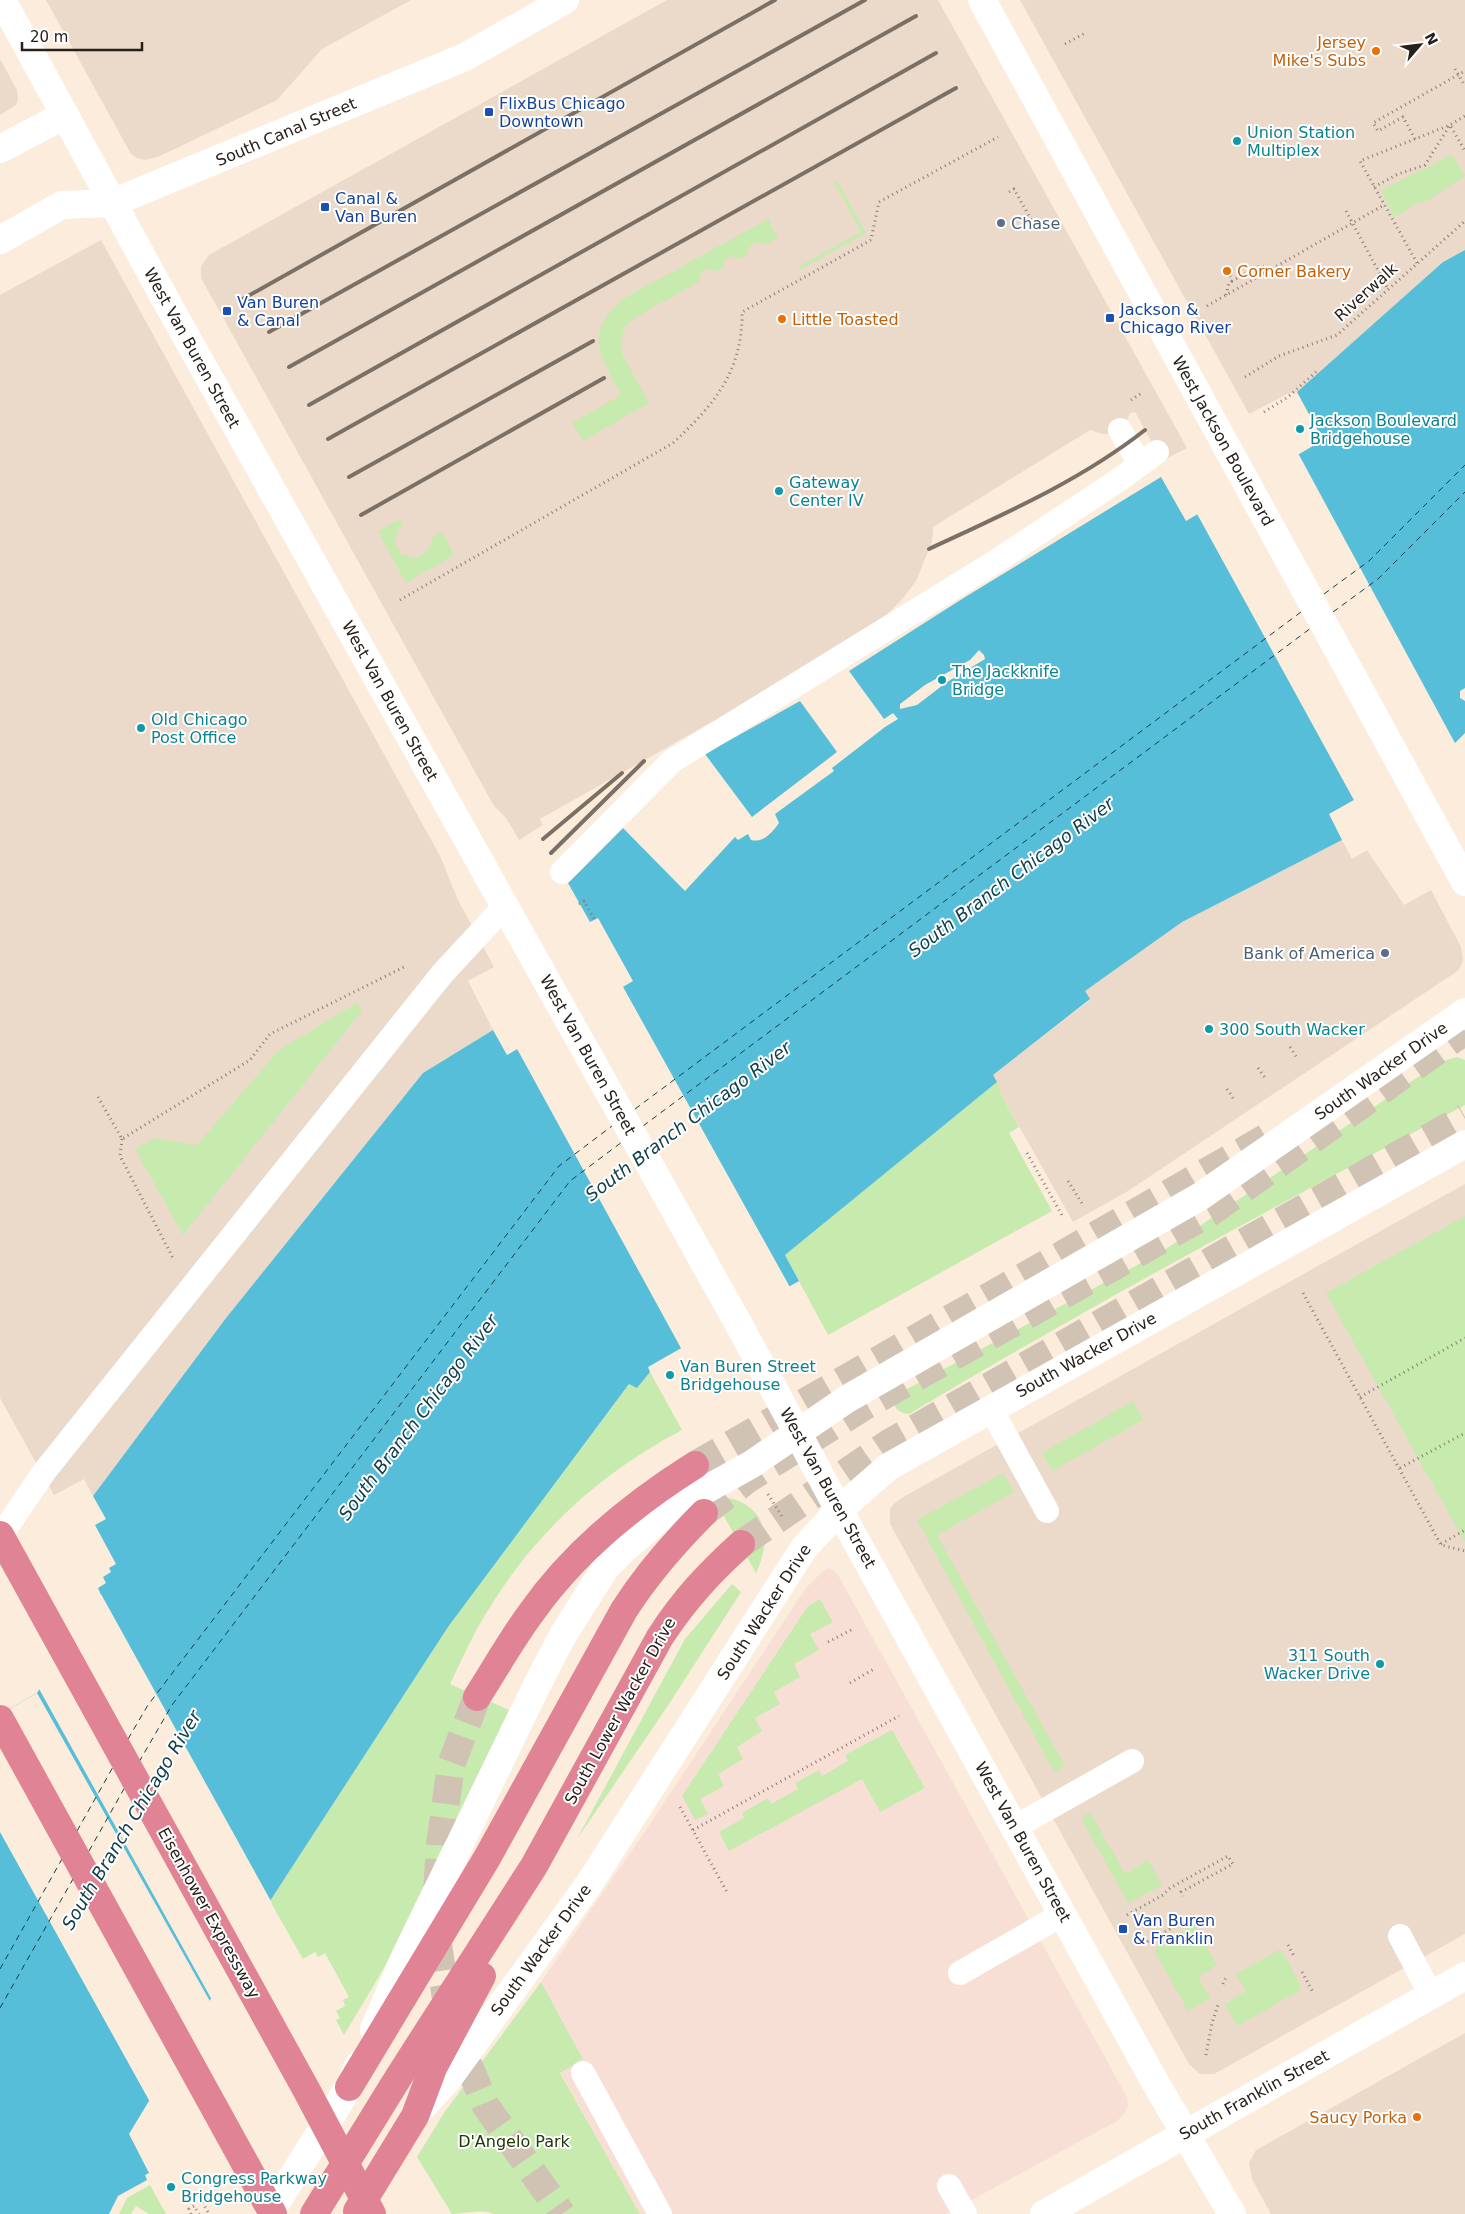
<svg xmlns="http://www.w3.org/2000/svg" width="1465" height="2214" viewBox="0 0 1465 2214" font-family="'DejaVu Sans',sans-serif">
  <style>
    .commercial { fill: #ebdac9 }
    .industrial { fill: #f8dfd6 }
    .green { fill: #c7eaaf }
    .water { fill: #56bed8; fill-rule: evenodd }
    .pier { fill: #fbecdb }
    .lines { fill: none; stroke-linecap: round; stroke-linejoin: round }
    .ferry { stroke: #10404b; stroke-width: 1; stroke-dasharray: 6 5; stroke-linecap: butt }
    .highway-tunnel { stroke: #d0c3b4; stroke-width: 28; stroke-dasharray: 28 14; stroke-linecap: butt }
    .path { stroke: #887e73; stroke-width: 3; stroke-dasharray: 1 4; stroke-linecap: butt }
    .lane { stroke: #fff; stroke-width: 24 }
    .secondary { stroke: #fff; stroke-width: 28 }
    .highway { stroke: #e08394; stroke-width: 28 }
    .rail { stroke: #7a7066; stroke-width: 4 }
    .food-dot { fill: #e8710a; stroke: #fff; stroke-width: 2 }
    .transit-dot { fill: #1a4fb4; stroke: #fff; stroke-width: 2 }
    .culture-dot { fill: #0f9aa8; stroke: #fff; stroke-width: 2 }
    .service-dot { fill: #5c6f8a; stroke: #fff; stroke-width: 2 }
    .labels { text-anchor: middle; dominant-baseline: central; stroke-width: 4; stroke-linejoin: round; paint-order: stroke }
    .food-label { font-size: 16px; fill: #c56008; stroke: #fff; text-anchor: end }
    .transit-label { font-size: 16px; fill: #164399; stroke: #fff; text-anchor: start }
    .street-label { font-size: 16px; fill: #26201a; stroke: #fff }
    .culture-label { font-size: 16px; fill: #0d838f; stroke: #fff; text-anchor: start }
    .service-label { font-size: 16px; fill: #4e5e75; stroke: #fff; text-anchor: start }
    .park-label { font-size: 16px; fill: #203806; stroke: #fff }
    .water-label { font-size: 18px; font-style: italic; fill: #10404b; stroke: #fff }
  </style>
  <rect width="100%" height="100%" fill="#fbecdb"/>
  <g class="commercial">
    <path d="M 46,0 L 411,0 L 322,49 L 277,100 L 158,157 L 145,160 L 137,158 L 131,154 Z"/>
    <path d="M 667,0 L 938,0 L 1187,448 L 1162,461 L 1135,412 L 1130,413 L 1125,424 L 1112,434 L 1102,434 L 1090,430 L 933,527 L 932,542 L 916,581 L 904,597 L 887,615 L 779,684 L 540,819 L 543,825 L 519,840 L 507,819 L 494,806 L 201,278 L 201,266 L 209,255 Z"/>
    <path d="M 1020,0 L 1465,0 L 1465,250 L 1443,262 L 1297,392 L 1287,394 L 1249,414 Z"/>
    <path d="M 0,59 L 17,90 L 18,99 L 16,105 L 0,115 Z"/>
    <path d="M 101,240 L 440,856 L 458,900 L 494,967 L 468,981 L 493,1030 L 423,1073 L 226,1318 L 93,1496 L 84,1479 L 54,1495 L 0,1398 L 0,295 Z"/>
    <path d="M 1342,840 L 1352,859 L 1367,850 L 1404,905 L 1431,890 L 1461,947 L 1463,960 L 1459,970 L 1128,1191 L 1073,1222 L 1002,1096 L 993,1075 L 1090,1000 L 1084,991 L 1181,922 Z"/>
    <path d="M 1465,1184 L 1465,1934 L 1214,2074 L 1200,2074 L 1189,2064 L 890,1524 L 890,1509 L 895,1503 L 905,1496 Z"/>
    <path d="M 1465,2033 L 1465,2214 L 1271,2214 L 1252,2179 L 1249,2163 L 1256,2150 Z"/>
  </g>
  <path class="industrial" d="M 828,1568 L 833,1570 L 838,1575 L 1127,2097 L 1128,2106 L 1124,2114 L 1117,2121 L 946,2214 L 640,2214 L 560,2072 L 583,2059 L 541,1982 L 642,1836 L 806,1588 L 822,1572 Z"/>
  <g class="green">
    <path d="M 1452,154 L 1465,176 L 1427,201 L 1420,202 L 1394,217 L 1381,191 C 1404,177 1429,168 1452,154 Z"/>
    <path d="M 837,180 L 866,233 L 800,270 L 798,267 L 861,232 L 834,182 Z"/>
    <path d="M 768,219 L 778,238 L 764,245 L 759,242 C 752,243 748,247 748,254 L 740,259 C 734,255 728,255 724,261 L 724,267 L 716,272 L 710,269 L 705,270 L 700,275 L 700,281 L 636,317 L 625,326 L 623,331 L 621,348 L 623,356 L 649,403 L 583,441 L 572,423 L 621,395 C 601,357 582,333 623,299 Z"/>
    <path d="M 400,519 L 403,525 L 399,527 L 395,543 L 401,554 L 416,558 L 427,552 L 433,537 L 442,532 L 454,555 L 406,583 L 378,531 Z"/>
    <path d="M 357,1003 L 362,1011 L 183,1235 L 135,1149 L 154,1138 L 197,1145 L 279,1050 Z"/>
    <path d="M 1457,1057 L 1465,1060 L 1465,1105 C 1278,1205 1091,1305 909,1414 C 897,1413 892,1407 896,1395 L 1163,1251 L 1440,1062 Z"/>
    <path d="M 997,1082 L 1002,1096 L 1019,1127 L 1009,1133 L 1052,1211 L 828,1335 L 785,1255 Z"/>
    <path d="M 1465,1216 L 1465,1542 L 1326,1293 Z"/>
    <path d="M 650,1372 L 682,1430 C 593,1477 526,1541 477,1629 C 467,1647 459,1666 450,1684 L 509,1710 L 384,1968 L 344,2035 L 336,2020 L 340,2018 L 336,2011 L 345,2006 L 343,2000 L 349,1997 L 325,1953 L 318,1957 L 315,1952 L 303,1959 L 270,1901 L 448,1627 L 630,1383 L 637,1388 Z"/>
    <path d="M 1133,1401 L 1143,1420 L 1052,1471 L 1042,1453 Z"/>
    <path d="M 1003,1473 L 1014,1492 L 937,1535 L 1065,1766 L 1054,1772 L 917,1520 Z"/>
    <path d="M 729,1498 C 768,1507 771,1542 756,1573 L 716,1502 Z"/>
    <path d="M 732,1584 L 741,1592 L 667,1707 L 577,1839 L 685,1639 Z"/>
    <path d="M 820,1599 L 833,1622 L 810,1634 L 819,1650 L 794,1664 L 800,1677 L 774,1692 L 780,1704 L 755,1718 L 762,1731 L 737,1747 L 743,1759 L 718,1774 L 724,1786 L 700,1799 L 708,1814 L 695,1820 L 682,1796 L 808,1606 Z"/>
    <path d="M 892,1730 L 925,1788 L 880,1812 L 862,1779 L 729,1851 L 719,1832 L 744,1818 L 742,1813 L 768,1798 L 771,1804 L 798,1789 L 795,1783 L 819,1770 L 822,1776 L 848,1761 L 845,1755 Z"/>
    <path d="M 1090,1812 L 1125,1874 L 1148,1860 L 1162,1885 L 1128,1903 L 1081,1818 Z"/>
    <path d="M 1194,1925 L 1217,1965 L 1198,1977 L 1210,1998 L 1188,2011 L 1155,1952 L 1157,1946 Z"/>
    <path d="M 1281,1949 L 1301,1986 L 1299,1991 L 1237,2026 L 1225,2004 L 1246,1991 L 1236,1974 Z"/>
    <path d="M 541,1982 L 583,2059 L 560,2073 L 640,2214 L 494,2214 C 480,2208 466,2214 452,2214 L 417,2157 L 444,2113 Z"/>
    <path d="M 150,2185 L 166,2214 L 149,2214 L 136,2206 L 131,2214 L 119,2214 L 127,2198 Z"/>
  </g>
  <g class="water">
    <path d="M 1465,250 L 1465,688 L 1460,691 L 1460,698 L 1465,701 L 1465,733 L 1455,743 L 1329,814 L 1342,840 L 1182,922 L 1085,991 L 1090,999 L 993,1075 L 997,1082 L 785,1255 L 799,1281 L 648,1367 L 650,1372 L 637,1388 L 629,1384 L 448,1627 L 270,1901 L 129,2134 L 149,2173 L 145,2175 L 147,2180 L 118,2196 L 109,2214 L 0,2214 L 0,1714 L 37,1693 L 101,1595 L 98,1588 L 106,1583 L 103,1577 L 111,1572 L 109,1568 L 116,1564 L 95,1525 L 106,1519 L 93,1496 L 226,1318 L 423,1073 L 493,1030 L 507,1055 L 633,981 L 598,918 L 590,922 L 568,883 L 623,828 L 685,891 L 735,837 L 738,840 L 748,834 L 751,840 C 763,843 772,833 779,823 L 775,814 L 834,771 L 832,768 L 885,727 L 898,719 L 893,713 L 884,719 L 849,671 L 962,599 L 1161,477 L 1186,521 L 1323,440 L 1297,392 L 1443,262 ZM 979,650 L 984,655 L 985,659 L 947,682 L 917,705 L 900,709 L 900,704 L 925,685 L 970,660 Z"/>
    <path d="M 800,701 L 837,752 L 752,817 L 705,754 Z"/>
  </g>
  <g class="pier">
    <path d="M 1298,453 L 1456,745 L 1355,802 L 1196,512 Z"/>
    <path d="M 622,985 L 791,1289 L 682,1350 L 516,1047 Z"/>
    <path d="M 101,1594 L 272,1903 L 212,2000 L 38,1687 L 96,1597 Z"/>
    <path d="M 37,1693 L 211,2003 L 150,2102 L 0,1832 L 0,1714 Z"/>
  </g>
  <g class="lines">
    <g class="ferry">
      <path d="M 1324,594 L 1369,561 L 1465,465"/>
      <path d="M 1333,612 L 1378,579 L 1465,492"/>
      <path d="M 635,1109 L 1301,612"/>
      <path d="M 643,1126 L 1311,628"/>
      <path d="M 128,1739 L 148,1705 L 559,1166 L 612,1126"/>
      <path d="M 139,1762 L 172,1705 L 570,1181 L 622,1142"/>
      <path d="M 77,1831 L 113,1767"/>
      <path d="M 89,1851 L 125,1787"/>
      <path d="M 0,1969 L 62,1859"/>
      <path d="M 0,2008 L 73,1879"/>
    </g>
    <g class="highway-tunnel">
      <path d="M 695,1465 L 1274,1133"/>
      <path d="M 704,1513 L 748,1479 L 865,1406 L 1211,1212 L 1465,1031"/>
      <path d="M 741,1544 L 889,1443 L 1465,1117"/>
      <path d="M 477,1697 L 451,1765 L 440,1845 L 435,1924 L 449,2019 L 486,2106 L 562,2214"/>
    </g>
    <g class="path">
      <path d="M 1065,44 L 1087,32"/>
      <path d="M 1455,69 L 1465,86"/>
      <path d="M 1415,139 L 1403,117 L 1378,131 L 1373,123 L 1465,71"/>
      <path d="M 1374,187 L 1398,174 L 1425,165 L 1450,125 L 1465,151"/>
      <path d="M 1009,192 L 1014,189 L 1033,223 L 1047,224"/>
      <path d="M 1346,211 L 1388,289"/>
      <path d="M 1417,263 L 1360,161 L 1450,125 L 1465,116"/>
      <path d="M 1230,276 L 1232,281 L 1260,266 L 1273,269"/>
      <path d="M 1226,295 L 1229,283 L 1232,281"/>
      <path d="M 1207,306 L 1384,205"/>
      <path d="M 1245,377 L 1279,356 L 1337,335 L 1465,221"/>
      <path d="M 1131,400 L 1143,392"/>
      <path d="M 1264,412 L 1288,397 L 1317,371"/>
      <path d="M 400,600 L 673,443 C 714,405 743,371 742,312 L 871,240 L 879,202 L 998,137"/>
      <path d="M 579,904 L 584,901 L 595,920"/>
      <path d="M 1290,1047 L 1297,1058"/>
      <path d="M 1258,1068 L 1266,1079"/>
      <path d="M 1227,1089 L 1235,1101"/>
      <path d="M 98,1097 L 122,1139 L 250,1060 L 270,1034 L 404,967"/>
      <path d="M 122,1139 L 120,1156 L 173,1258"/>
      <path d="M 1027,1153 L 1063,1217"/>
      <path d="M 1068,1181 L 1083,1205"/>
      <path d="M 1303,1293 L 1441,1545 L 1465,1551"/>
      <path d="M 1360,1397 L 1465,1338"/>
      <path d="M 1400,1468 L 1465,1433"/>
      <path d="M 768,1494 L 783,1518"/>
      <path d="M 1441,1544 L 1465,1530"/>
      <path d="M 828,1642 L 853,1629"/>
      <path d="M 850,1683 L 874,1669"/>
      <path d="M 680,1807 L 728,1894"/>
      <path d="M 693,1830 L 899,1716"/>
      <path d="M 1127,1915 L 1163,1895 L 1170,1888 L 1228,1856 L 1233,1864 L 1181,1892 L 1183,1896"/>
      <path d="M 1143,1944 L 1190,1918"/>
      <path d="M 1288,1945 L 1295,1958"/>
      <path d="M 1302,1972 L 1314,1994"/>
      <path d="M 1223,1984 L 1227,1975"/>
      <path d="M 1206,2055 L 1212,2023 L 1218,2005"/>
      <path d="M 200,2198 L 209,2214"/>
      <path d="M 191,2214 L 189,2209 L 194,2206 L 199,2214"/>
    </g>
    <g class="lane">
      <path d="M 1120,430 L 1140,464"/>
      <path d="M 562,872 L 672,761 L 995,562 L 1120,479 L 1157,452"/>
      <path d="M 991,1409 L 1047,1511"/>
      <path d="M 0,1537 L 44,1472 L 442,974 L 505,906"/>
      <path d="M 1015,1827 L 1132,1761"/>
      <path d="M 1400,1936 L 1431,1995"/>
      <path d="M 960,1973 L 1063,1914"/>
      <path d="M 583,2073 L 660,2214"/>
      <path d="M 949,2186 L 965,2214"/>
    </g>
    <g class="secondary">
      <path d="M 2,0 L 164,297 L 738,1323 L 839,1510 L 1155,2082 L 1232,2214"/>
      <path d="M 982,0 L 1465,882"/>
      <path d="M 0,149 L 65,115"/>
      <path d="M 0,240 L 62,205 L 112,203 L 465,57 L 565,0"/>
      <path d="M 374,2029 L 406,1955 L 538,1683 L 563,1635 L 606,1567 L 624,1549 L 671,1509 L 752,1464 L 847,1399 L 1201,1196 L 1465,1012"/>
      <path d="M 416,2114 L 448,2079 L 589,1884 L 804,1548 L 839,1510 L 888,1467 L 1465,1144"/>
      <path d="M 269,2214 L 349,2087 L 358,2066"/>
      <path d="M 1044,2214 L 1465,1976"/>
    </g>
    <g class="highway">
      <path d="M 0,1535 L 307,2091 L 372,2214"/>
      <path d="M 477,1697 C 495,1669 511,1640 531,1613 C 573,1553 633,1504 695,1465"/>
      <path d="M 0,1719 L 273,2214"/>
      <path d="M 349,2087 L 487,1858 L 624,1610 C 647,1574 674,1543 704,1513"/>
      <path d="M 357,2211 L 415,2116 L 433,2068 L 482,1976"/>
      <path d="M 314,2214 L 398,2078 L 534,1866 L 660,1637 C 684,1600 708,1574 741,1544"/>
    </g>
    <g class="rail">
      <path d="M 241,300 L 775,0"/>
      <path d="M 269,332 L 865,0"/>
      <path d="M 289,367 L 916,16"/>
      <path d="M 309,405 L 936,53"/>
      <path d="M 328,439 L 956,88"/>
      <path d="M 349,477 L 593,341"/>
      <path d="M 361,515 L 604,378"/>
      <path d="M 929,549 C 1004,514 1080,481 1145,430"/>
      <path d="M 543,839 L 622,773"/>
      <path d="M 551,853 L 644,761"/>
    </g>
  </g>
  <g class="food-dot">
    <circle cx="1376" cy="51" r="5"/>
    <circle cx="1227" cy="271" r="5"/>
    <circle cx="782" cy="319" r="5"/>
    <circle cx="1417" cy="2117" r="5"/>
  </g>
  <g class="transit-dot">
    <rect x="484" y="107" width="10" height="10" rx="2.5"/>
    <rect x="320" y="202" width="10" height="10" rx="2.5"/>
    <rect x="222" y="306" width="10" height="10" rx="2.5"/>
    <rect x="1105" y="313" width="10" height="10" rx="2.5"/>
    <rect x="1118" y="1924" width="10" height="10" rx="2.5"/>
  </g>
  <g class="culture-dot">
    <circle cx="1237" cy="141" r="5"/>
    <circle cx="1300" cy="429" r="5"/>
    <circle cx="779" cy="491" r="5"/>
    <circle cx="942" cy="680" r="5"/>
    <circle cx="141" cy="728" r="5"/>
    <circle cx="1209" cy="1029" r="5"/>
    <circle cx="670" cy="1375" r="5"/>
    <circle cx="1380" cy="1664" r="5"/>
    <circle cx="171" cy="2187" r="5"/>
  </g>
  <g class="service-dot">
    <circle cx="1001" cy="223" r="5"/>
    <circle cx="1385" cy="953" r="5"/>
  </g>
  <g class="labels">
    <g class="food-label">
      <text x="1366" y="42">Jersey<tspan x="1366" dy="18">Mike's Subs</tspan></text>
      <text x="1237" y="271" text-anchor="start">Corner Bakery</text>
      <text x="792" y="319" text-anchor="start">Little Toasted</text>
      <text x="1407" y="2117">Saucy Porka</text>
    </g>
    <g class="transit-label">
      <text x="499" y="103">FlixBus Chicago<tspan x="499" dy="18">Downtown</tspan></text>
      <text x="335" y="198">Canal &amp;<tspan x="335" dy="18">Van Buren</tspan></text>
      <text x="237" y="302">Van Buren<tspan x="237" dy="18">&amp; Canal</tspan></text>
      <text x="1120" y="309">Jackson &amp;<tspan x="1120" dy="18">Chicago River</tspan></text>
      <text x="1133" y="1920">Van Buren<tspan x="1133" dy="18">&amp; Franklin</tspan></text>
    </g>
    <g class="street-label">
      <text transform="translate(286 132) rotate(-23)">South Canal Street</text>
      <text transform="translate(1366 292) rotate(-42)">Riverwalk</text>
      <text transform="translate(192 348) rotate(61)">West Van Buren Street</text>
      <text transform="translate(1223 441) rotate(61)">West Jackson Boulevard</text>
      <text transform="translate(390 701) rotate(61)">West Van Buren Street</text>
      <text transform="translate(588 1055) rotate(61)">West Van Buren Street</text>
      <text transform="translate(1381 1071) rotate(-35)">South Wacker Drive</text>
      <text transform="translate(1086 1355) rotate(-29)">South Wacker Drive</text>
      <text transform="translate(828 1488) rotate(61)">West Van Buren Street</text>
      <text transform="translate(764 1612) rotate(-57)">South Wacker Drive</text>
      <text transform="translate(620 1711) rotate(-61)">South Lower Wacker Drive</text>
      <text transform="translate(1023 1842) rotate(61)">West Van Buren Street</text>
      <text transform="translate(209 1913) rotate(61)">Eisenhower Expressway</text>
      <text transform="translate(541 1950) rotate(-54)">South Wacker Drive</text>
      <text transform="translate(1254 2095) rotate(-29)">South Franklin Street</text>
    </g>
    <g class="culture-label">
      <text x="1247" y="132">Union Station<tspan x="1247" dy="18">Multiplex</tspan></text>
      <text x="1310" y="420">Jackson Boulevard<tspan x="1310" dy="18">Bridgehouse</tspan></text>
      <text x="789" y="482">Gateway<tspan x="789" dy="18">Center IV</tspan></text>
      <text x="952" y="671">The Jackknife<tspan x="952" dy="18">Bridge</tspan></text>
      <text x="151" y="719">Old Chicago<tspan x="151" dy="18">Post Office</tspan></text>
      <text x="1219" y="1029">300 South Wacker</text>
      <text x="680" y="1366">Van Buren Street<tspan x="680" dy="18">Bridgehouse</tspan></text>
      <text x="1370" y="1655" text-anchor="end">311 South<tspan x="1370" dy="18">Wacker Drive</tspan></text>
      <text x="181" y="2178">Congress Parkway<tspan x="181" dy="18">Bridgehouse</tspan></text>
    </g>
    <g class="service-label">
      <text x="1011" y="223">Chase</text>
      <text x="1375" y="953" text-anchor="end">Bank of America</text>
    </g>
    <g class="park-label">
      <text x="514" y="2141">D'Angelo Park</text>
    </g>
    <g class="water-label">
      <text transform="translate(1011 877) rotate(-37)">South Branch Chicago River</text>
      <text transform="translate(688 1121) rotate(-37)">South Branch Chicago River</text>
      <text transform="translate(418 1417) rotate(-53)">South Branch Chicago River</text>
      <text transform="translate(131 1820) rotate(-59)">South Branch Chicago River</text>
    </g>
  </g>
  <g transform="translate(1420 45) rotate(62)" stroke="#ffffff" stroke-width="4" paint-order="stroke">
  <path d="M0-4L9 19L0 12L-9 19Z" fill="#26201a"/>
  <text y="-8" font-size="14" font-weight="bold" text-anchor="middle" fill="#26201a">N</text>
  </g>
  <path d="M22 42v8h120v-8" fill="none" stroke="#26201a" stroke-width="2.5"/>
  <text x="30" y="42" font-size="15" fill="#26201a" stroke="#ffffff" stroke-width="4" paint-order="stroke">20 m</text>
</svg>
